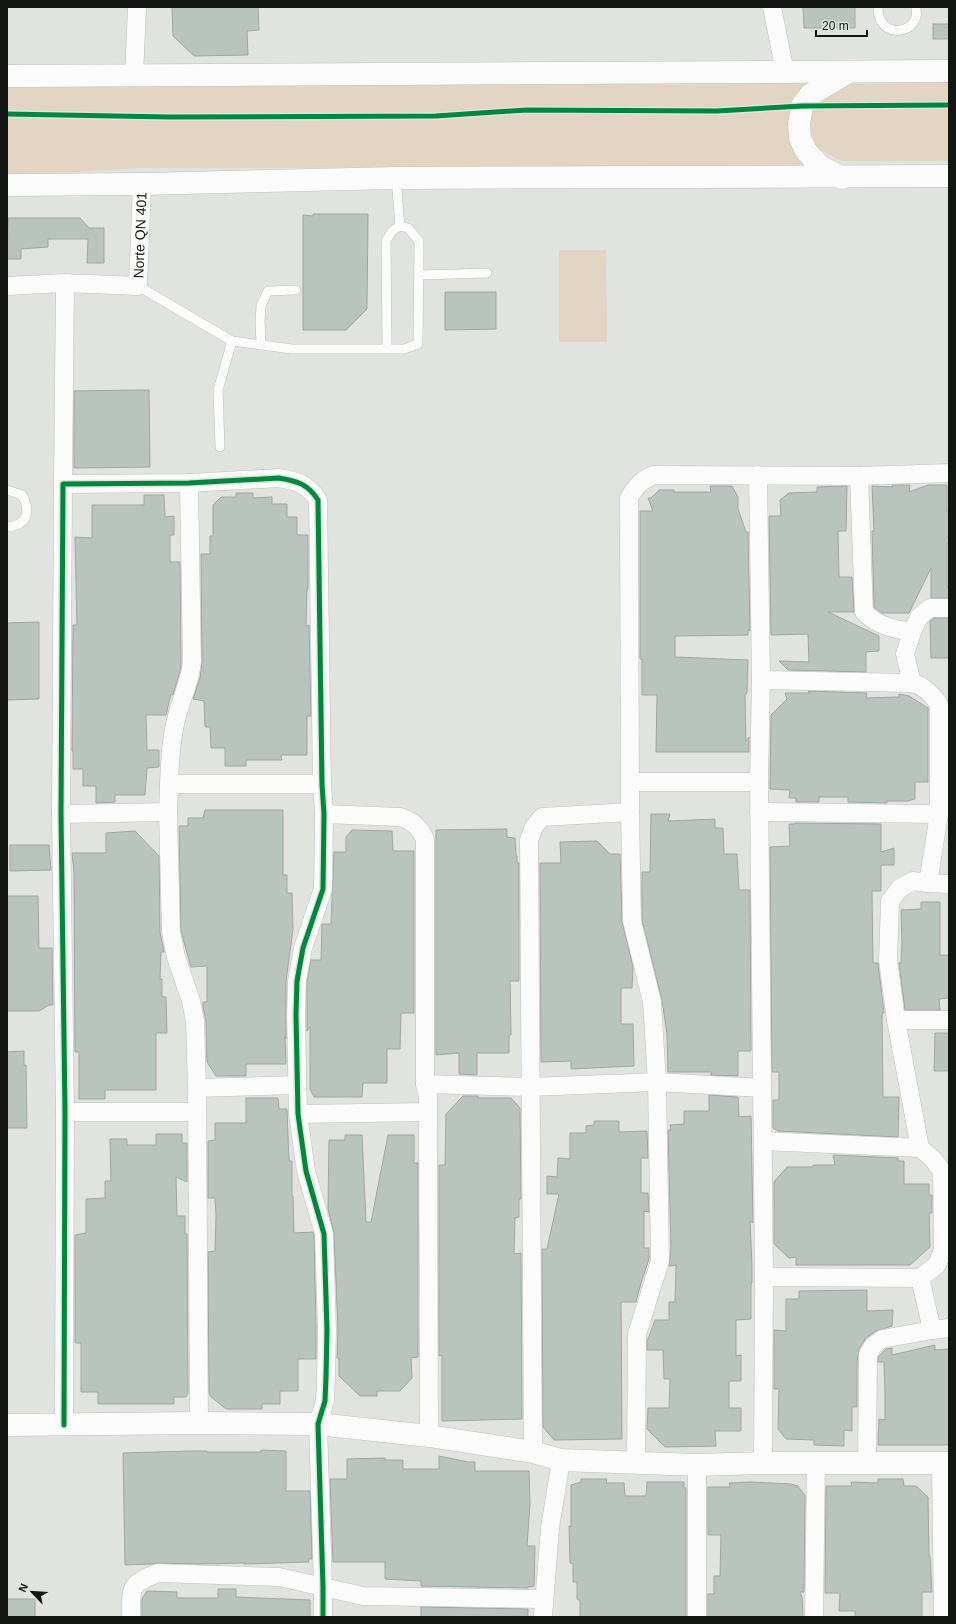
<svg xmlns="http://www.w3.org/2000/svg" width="956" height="1624" viewBox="0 0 956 1624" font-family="Helvetica,sans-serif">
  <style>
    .green { fill: #e2d5c1 }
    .building { fill: #bac4be; stroke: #a2a5a2 }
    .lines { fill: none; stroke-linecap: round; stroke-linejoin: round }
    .lane-casing { stroke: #bec0bc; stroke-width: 10 }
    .street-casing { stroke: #bec0bc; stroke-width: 19 }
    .secondary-casing { stroke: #bec0bc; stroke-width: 23 }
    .primary-casing { stroke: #bec0bc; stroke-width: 23 }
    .lane { stroke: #fafbfa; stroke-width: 9 }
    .street { stroke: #fafbfa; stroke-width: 18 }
    .secondary { stroke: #fafbfa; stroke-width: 22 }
    .primary { stroke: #fafbfa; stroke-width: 22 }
    .cycleway-casing { stroke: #e0e5dc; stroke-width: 8 }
    .cycleway { stroke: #00873e; stroke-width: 5 }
    .labels { text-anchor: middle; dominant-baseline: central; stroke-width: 3; stroke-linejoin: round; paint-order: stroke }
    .street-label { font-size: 14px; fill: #131512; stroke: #e0e5dc }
  </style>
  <rect width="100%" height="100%" fill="#e0e3de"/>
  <g class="green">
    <path d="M 817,79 L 801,96 L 815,166 L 138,168 L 7,177 L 7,85 Z"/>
    <path d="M 949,82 L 949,161 L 842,161 L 817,148 L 809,125 L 815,102 L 849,84 Z"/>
    <path d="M 559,250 L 606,250 L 607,342 L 559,342 Z"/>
  </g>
  <g class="building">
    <path d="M 172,7 L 258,7 L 259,30 L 247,31 L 248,55 L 194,56 L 173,36 Z"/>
    <path d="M 803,7 L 855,7 L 855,28 L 804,28 Z"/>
    <rect x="933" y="24" width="16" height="15"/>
    <path d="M 313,214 L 368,214 L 367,309 L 346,330 L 303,330 L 303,215 L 313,216 Z"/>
    <path d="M 8,218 L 80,218 L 89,228 L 104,228 L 104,263 L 87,263 L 88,239 L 48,239 L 48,247 L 21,249 L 21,259 L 7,259 Z"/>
    <path d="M 445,292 L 496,292 L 496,329 L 445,330 Z"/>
    <path d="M 138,390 L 149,390 L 150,467 L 74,468 L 74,391 Z"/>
    <path d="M 892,485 L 910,485 L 909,492 L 928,485 L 947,485 L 947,512 L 949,512 L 949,543 L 947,543 L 947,587 L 949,587 L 949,598 L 931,598 L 931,568 L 909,613 L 882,613 L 874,607 L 872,531 L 874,531 L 872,486 L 893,487 Z"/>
    <path d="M 710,486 L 732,486 L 738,497 L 738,509 L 746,532 L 748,532 L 750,631 L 748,629 L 748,635 L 675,636 L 675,657 L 748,660 L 747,693 L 745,694 L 746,741 L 749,737 L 749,752 L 656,752 L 657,695 L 642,695 L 642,659 L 640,659 L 640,511 L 653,511 L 648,498 L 651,498 L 659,490 L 674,490 L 674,492 L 711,492 Z"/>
    <path d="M 847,486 L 846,531 L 838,531 L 839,577 L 852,577 L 854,612 L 828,612 L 879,636 L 879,651 L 866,652 L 866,672 L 788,670 L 779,661 L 809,662 L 808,634 L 771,635 L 769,516 L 781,516 L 780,500 L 789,493 L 817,492 L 817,487 Z"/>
    <path d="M 236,493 L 253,493 L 253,498 L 272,497 L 272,504 L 287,504 L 287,517 L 297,517 L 297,535 L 308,535 L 308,589 L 307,589 L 306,626 L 309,625 L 311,716 L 307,716 L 307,755 L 281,755 L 282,760 L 246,760 L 246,766 L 225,766 L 225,748 L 211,748 L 210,727 L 205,727 L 204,701 L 193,699 L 200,678 L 202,662 L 201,554 L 210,554 L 210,536 L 213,536 L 213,505 L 221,497 L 236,497 Z"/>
    <path d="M 144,495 L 164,495 L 165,517 L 174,516 L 174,535 L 170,535 L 170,562 L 180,562 L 181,667 L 173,695 L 171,694 L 166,715 L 146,715 L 147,750 L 159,750 L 159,767 L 147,768 L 145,795 L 115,795 L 115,802 L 97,803 L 96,803 L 96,786 L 83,786 L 83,769 L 73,769 L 73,751 L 72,751 L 73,625 L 77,625 L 75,537 L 92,538 L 92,505 L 144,505 Z"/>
    <path d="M 934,618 L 949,618 L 949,658 L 931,658 L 930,621 Z"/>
    <path d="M 39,622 L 39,699 L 7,700 L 7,623 Z"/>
    <path d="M 808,691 L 866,693 L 867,693 L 866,698 L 899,697 L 899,694 L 909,696 L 928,708 L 928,782 L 915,782 L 915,799 L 907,801 L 887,801 L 887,803 L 848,802 L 848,797 L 819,797 L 819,802 L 796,802 L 796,798 L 789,798 L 790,790 L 770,789 L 771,715 L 787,699 L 785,693 L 810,693 Z"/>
    <path d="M 205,810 L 283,810 L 283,875 L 287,875 L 287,893 L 292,893 L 293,929 L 286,981 L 286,1039 L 285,1036 L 286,1064 L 246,1064 L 246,1076 L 216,1076 L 207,1062 L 206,1021 L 203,1007 L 203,1002 L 207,1002 L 207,966 L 191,967 L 181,931 L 179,826 L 188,826 L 188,818 L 203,818 Z"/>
    <path d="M 651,814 L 670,814 L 668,821 L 715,819 L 715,828 L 723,828 L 724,854 L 737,854 L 739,890 L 750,890 L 751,1051 L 738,1051 L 738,1076 L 711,1075 L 711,1072 L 668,1072 L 667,1034 L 662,1000 L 642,920 L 642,872 L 650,872 Z"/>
    <path d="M 795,823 L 881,824 L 881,852 L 894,848 L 894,865 L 881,865 L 881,891 L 872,891 L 873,963 L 878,963 L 884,1013 L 882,1013 L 883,1097 L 899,1097 L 898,1137 L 778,1131 L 773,1128 L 773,1100 L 779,1100 L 779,1072 L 772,1072 L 770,847 L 790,846 L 789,824 L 795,824 Z"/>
    <path d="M 507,829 L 507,837 L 515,838 L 516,855 L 517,856 L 517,863 L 519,863 L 519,981 L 510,981 L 511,1035 L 509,1035 L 509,1053 L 477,1053 L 477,1075 L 459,1074 L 459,1053 L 436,1055 L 436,830 Z"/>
    <path d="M 352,830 L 392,831 L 393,851 L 414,851 L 414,1013 L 401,1013 L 400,1049 L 387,1049 L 387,1083 L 363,1083 L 362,1097 L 314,1097 L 310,1089 L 310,1027 L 307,1031 L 307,982 L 311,960 L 321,960 L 322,924 L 331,924 L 334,852 L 346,852 L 346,837 Z"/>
    <path d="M 135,831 L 159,856 L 160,932 L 164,952 L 161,952 L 160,979 L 162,979 L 162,997 L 166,997 L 167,1033 L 156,1033 L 156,1090 L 105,1090 L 105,1099 L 79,1099 L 79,1052 L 75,1052 L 74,872 L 72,853 L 106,853 L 106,833 Z"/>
    <path d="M 597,841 L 610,854 L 620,854 L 622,921 L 633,967 L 632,988 L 621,988 L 621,1024 L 633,1024 L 634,1066 L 571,1069 L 571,1061 L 541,1062 L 540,863 L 561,863 L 560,842 Z"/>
    <path d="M 10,845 L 49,845 L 51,870 L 10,871 Z"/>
    <path d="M 7,896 L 38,896 L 39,948 L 52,948 L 53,1005 L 49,1005 L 39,1011 L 7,1011 Z"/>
    <path d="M 921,902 L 940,902 L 940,955 L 949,955 L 949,998 L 939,999 L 940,1010 L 905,1010 L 899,963 L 901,963 L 902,943 L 901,910 L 921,909 Z"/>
    <path d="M 935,1033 L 949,1033 L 949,1071 L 934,1071 Z"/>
    <path d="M 24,1051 L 24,1065 L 26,1065 L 27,1128 L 7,1128 L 7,1052 Z"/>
    <path d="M 709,1095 L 738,1097 L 739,1117 L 751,1116 L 753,1223 L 750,1221 L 752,1265 L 752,1283 L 751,1283 L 751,1319 L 736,1320 L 736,1356 L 741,1355 L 741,1381 L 729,1381 L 729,1408 L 741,1408 L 741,1431 L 715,1431 L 716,1446 L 665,1447 L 647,1429 L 648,1408 L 669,1408 L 670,1379 L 664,1379 L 663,1350 L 647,1350 L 647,1342 L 655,1320 L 669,1320 L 669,1302 L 675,1302 L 676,1265 L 669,1266 L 671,1248 L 668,1130 L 671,1130 L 670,1125 L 684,1124 L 684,1111 L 709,1111 Z"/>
    <path d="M 463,1096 L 478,1096 L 478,1098 L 511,1098 L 520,1108 L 521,1199 L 519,1199 L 519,1217 L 515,1218 L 514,1254 L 521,1253 L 522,1419 L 442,1421 L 442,1355 L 439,1356 L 439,1165 L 445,1165 L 446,1114 Z"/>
    <path d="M 246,1098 L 278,1098 L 279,1109 L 287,1109 L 289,1161 L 292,1161 L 292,1196 L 293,1196 L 294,1233 L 313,1232 L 314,1236 L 316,1330 L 316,1359 L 298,1359 L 298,1391 L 280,1391 L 280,1404 L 262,1404 L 262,1409 L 226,1409 L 211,1397 L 209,1393 L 208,1252 L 215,1251 L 216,1216 L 215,1198 L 208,1198 L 208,1141 L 215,1140 L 215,1123 L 246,1123 Z"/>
    <path d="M 594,1121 L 619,1121 L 619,1132 L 647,1131 L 648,1158 L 641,1158 L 641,1193 L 648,1193 L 649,1212 L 644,1211 L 644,1248 L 649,1248 L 649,1259 L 641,1283 L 636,1302 L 621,1302 L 622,1439 L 554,1440 L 543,1427 L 542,1249 L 547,1249 L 559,1194 L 547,1194 L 547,1176 L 557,1177 L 558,1158 L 570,1159 L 570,1133 L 586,1133 L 586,1126 L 594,1125 Z"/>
    <path d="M 156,1134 L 182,1134 L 182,1143 L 187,1143 L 187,1182 L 176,1177 L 177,1216 L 185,1216 L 185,1234 L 187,1234 L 188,1393 L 186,1397 L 174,1397 L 174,1404 L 98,1404 L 98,1392 L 81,1392 L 81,1343 L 75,1343 L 75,1235 L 86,1233 L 86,1199 L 105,1198 L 105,1181 L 111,1181 L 110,1139 L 127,1139 L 127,1145 L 156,1145 Z"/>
    <path d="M 345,1135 L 362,1135 L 366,1222 L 371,1222 L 388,1135 L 414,1135 L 414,1163 L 418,1163 L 418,1357 L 411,1358 L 412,1378 L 400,1391 L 377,1391 L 377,1396 L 360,1396 L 339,1376 L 339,1358 L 337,1358 L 338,1330 L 334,1233 L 328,1209 L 329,1140 L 345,1140 Z"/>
    <path d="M 833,1155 L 898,1158 L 898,1161 L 904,1161 L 904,1184 L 929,1184 L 929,1195 L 932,1195 L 932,1213 L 929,1213 L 930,1247 L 910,1265 L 796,1265 L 796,1257 L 789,1258 L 774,1244 L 774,1182 L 787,1167 L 813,1167 L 813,1165 L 835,1165 Z"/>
    <path d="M 867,1290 L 867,1311 L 893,1310 L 892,1326 L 876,1331 L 866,1338 L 859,1349 L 857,1362 L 857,1407 L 852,1407 L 852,1431 L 844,1430 L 844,1446 L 814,1445 L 814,1440 L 786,1439 L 778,1429 L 779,1389 L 774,1389 L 774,1330 L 786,1331 L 786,1299 L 799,1299 L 799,1291 Z"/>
    <path d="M 935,1345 L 935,1350 L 949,1349 L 949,1445 L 878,1445 L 879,1419 L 885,1420 L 885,1393 L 884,1362 L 878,1362 L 878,1357 L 886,1349 L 892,1348 L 892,1355 Z"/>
    <path d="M 261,1450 L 286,1451 L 286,1491 L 310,1491 L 312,1559 L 308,1559 L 309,1562 L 244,1564 L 244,1563 L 198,1564 L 158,1563 L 151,1564 L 125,1565 L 123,1453 L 189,1451 L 207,1451 L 207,1452 L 261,1452 Z"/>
    <path d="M 439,1456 L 468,1462 L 475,1462 L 475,1471 L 529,1471 L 530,1504 L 527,1546 L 535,1546 L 534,1586 L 528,1587 L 528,1588 L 421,1586 L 421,1581 L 385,1579 L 385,1562 L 333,1562 L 330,1479 L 347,1479 L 347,1459 L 385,1458 L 385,1460 L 403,1460 L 403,1469 L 439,1469 Z"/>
    <path d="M 581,1479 L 607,1479 L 606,1483 L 624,1483 L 625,1496 L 646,1496 L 647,1482 L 684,1482 L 684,1488 L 686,1488 L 686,1617 L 580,1617 L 580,1601 L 577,1599 L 577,1582 L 573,1582 L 573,1564 L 570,1563 L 569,1526 L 571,1527 L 571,1485 L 581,1482 Z"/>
    <path d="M 878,1479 L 903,1479 L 904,1486 L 916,1486 L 928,1497 L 929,1556 L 930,1556 L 932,1592 L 922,1592 L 922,1617 L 855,1617 L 855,1611 L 839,1611 L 840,1593 L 825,1593 L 826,1486 L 852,1486 L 851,1482 L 878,1483 Z"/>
    <path d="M 751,1482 L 791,1484 L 798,1486 L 805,1496 L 804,1592 L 800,1592 L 802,1597 L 803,1617 L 708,1617 L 708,1594 L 714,1594 L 714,1576 L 720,1576 L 721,1535 L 708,1535 L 708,1487 L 730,1487 L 729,1483 Z"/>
    <path d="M 218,1589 L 236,1589 L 236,1597 L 310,1600 L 310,1617 L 142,1617 L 142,1599 L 147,1591 L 177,1592 L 177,1598 L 218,1598 Z"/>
    <rect x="7" y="1599" width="28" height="18"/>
    <path d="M 421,1607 L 528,1609 L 528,1617 L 421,1617 Z"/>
  </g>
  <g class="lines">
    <g class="lane-casing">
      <g id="lane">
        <path d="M 878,7 C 878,38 911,35 916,17 C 917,14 916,10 916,7"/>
        <path d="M 396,178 L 400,226"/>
        <path d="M 419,275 L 487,273"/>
        <path d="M 138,286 L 232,341 L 292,349 L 404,349 L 418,344 L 419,241 L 408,228 L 400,226 L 392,231 L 386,241 L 387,349"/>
        <path d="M 261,345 L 260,321 L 261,306 L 268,291 L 296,290"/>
        <path d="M 220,447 L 218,390 L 232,341"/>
        <path d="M 7,490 L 22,495 C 31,511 28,525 7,527"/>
      </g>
    </g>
    <g class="street-casing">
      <g id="street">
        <path d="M 772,7 L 785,72"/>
        <path d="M 134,76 L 137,7"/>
        <path id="s1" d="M 7,286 L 65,283 L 138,286 L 142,184"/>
        <path d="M 758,475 L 761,680 L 759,782 L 764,1277 L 763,1463"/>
        <path d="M 859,476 L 864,612 C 877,626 894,629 912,632"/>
        <path d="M 189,483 L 192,662 C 190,681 182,697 177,716 C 171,738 170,760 169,784 L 322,784"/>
        <path d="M 63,484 L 65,283"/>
        <path d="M 761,680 L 912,683 C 925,686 931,694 939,704 L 939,814 L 928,883 L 913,881 L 900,888 L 890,901 L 888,960 L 896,1020"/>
        <path d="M 912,683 L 905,654 L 912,632 L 919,617 L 930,608 L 949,608"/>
        <path d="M 630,782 L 759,782"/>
        <path d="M 169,784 L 168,812 L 171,932 L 176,957 L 191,1001 L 195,1021 L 197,1088 L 199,1423"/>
        <path d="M 630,812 L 632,921 L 652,1002 L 657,1082 L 660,1261 L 637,1334 L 636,1463"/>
        <path d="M 759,812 L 939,814"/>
        <path d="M 61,814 L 168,812"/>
        <path d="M 324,814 L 400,817 C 414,822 418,826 425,839 L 425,1084 L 428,1096 L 428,1112 L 429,1436"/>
        <path d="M 928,883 L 949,884"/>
        <path d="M 425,1084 L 530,1087 L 657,1082 L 762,1088"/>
        <path d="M 197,1088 L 297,1085"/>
        <path d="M 65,1112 L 196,1112"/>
        <path d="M 298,1114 L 428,1112"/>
        <path d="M 763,1141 L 920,1148 L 933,1159 L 942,1171 L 943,1250 L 937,1265 L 920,1278 L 764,1277"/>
        <path d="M 920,1148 L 896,1020 L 949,1020"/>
        <path d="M 920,1278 L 932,1330 L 949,1328"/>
        <path d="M 64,1425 L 65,1112 L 61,814 L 63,484 L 189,483 L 279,478 C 297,481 308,484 318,500 L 322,784 L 324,814 L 323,889 L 303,948 L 297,981 L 296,1015 L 298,1114 L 306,1171 L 324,1234 L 327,1330 L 326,1377 L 325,1401 L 318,1424 L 323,1587 L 323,1617"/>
        <path d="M 533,1452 L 529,840 L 534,827 L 542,817 L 630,812 L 629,498 C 636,486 641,480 654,475 L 859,476 L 949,473"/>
        <path d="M 867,1463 L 868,1354 L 873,1346 L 882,1339 L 932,1330"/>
        <path d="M 941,1463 L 943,1617"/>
        <path d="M 131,1617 C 131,1587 129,1584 158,1573 L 279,1577 L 363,1596 L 544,1599"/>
        <path d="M 543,1617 L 550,1528 L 561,1460"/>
        <path d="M 697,1617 L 697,1465"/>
        <path d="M 814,1617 L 816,1463"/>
      </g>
    </g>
    <g class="secondary-casing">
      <path id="secondary" d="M 7,1425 L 199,1423 L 318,1424 L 429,1436 L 533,1452 L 561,1460 L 697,1465 L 763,1463 L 949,1463"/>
    </g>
    <g class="primary-casing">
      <g id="primary">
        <path d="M 7,76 L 949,71"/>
        <path d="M 842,178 L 820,166 L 806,151 L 800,138 L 799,124 L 802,106 L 810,95 L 847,73"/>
        <path d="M 7,185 L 142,184 L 396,178 L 949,176"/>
      </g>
    </g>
    <use href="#lane" class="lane"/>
    <use href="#street" class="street"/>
    <use href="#secondary" class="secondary"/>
    <use href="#primary" class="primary"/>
    <g class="cycleway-casing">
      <g id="cycleway">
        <path d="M 7,114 L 169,117 L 436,116 L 526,110 L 717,111 L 802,106 L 949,105"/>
        <path d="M 64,1425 L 65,1112 L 61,814 L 63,484 L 189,483 L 279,478 C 297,481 308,484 318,500 L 322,784 L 324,814 L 323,889 L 303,948 L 297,981 L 296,1015 L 298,1114 L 306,1171 L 324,1234 L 327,1330 L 326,1377 L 325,1401 L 318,1424 L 323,1587 L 323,1617"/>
      </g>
    </g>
    <use href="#cycleway" class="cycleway"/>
  </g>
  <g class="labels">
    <g class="street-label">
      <text stroke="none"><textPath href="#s1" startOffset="182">Norte QN 401</textPath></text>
    </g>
  </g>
  <rect width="956" height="1624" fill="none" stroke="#131512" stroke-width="16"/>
  <g transform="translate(32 1592) rotate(295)" stroke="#e0e5dc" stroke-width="3" paint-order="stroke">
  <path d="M0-3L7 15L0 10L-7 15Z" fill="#131512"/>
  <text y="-6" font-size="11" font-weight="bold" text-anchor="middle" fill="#131512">N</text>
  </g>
  <path d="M816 30v6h51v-6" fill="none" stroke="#131512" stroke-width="2"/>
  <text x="822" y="30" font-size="12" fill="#131512" stroke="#e0e5dc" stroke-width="3" paint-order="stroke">20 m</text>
</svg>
